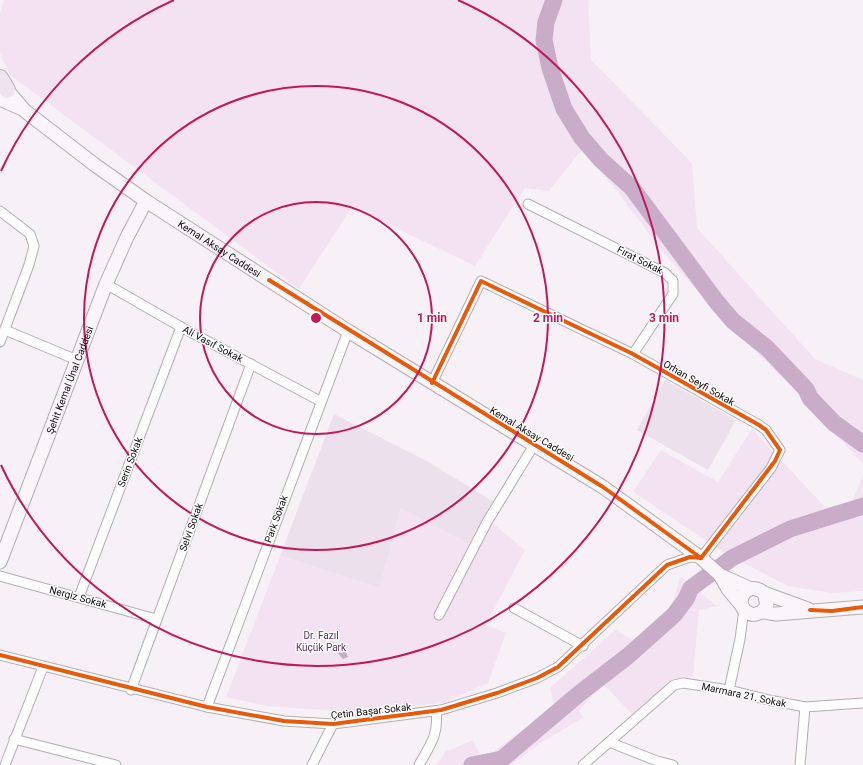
<svg xmlns="http://www.w3.org/2000/svg" width="863" height="765" viewBox="0 0 863 765" font-family="Roboto,sans-serif">
  <style>
    .built { fill: #ece0ec }
    .green { fill: #f3e2f2 }
    .water { fill: #c9acc8 }
    .lines { fill: none; stroke-linecap: round; stroke-linejoin: round }
    .river { stroke: #c9acc8; stroke-width: 17 }
    .street-casing { stroke: #b2aeb2; stroke-width: 11 }
    .secondary-casing { stroke: #b2aeb2; stroke-width: 15 }
    .highway-casing { stroke: #bcb0bc; stroke-width: 18 }
    .street { stroke: #fefdfe; stroke-width: 9 }
    .secondary { stroke: #faf5f9; stroke-width: 13 }
    .highway { stroke: #eee3ee; stroke-width: 16 }
    .cycleway-casing { stroke: #fff; stroke-width: 6 }
    .cycleway { stroke: #e8590c; stroke-width: 4 }
    .ring { fill: none; stroke: #c2185b; stroke-width: 2 }
    .labels { text-anchor: middle; dominant-baseline: central; stroke-width: 3; stroke-linejoin: round; paint-order: stroke }
    .street-label { font-size: 10px; fill: #0e0a0e; stroke: #fff }
    .park-label { font-size: 10px; fill: #613161; stroke: #fff }
    .centre { fill: #c2185b; stroke: #fff; stroke-width: 2 }
    .ring-label { font-size: 12px; text-anchor: middle; font-weight: bold; fill: #c2185b; stroke: #fff; stroke-width: 3; stroke-linejoin: round; paint-order: stroke }
  </style>
  <rect width="100%" height="100%" fill="#f7f1f7"/>
  <g class="built">
    <path d="M 665,380 L 736,420 L 708,470 L 637,430 Z"/>
    <path d="M 334,414 L 427,461 L 494,502 L 468,544 L 401,508 L 380,588 L 280,556 Z"/>
  </g>
  <g class="green">
    <path d="M 4,0 L 588,0 L 591,60 L 692,163 L 697,228 L 815,359 L 863,380 L 863,464 L 801,396 L 717,313 L 662,251 L 618,192 L 582,150 L 549,191 L 525,188 L 475,266 L 352,207 L 299,289 L 10,75 L 0,53 L 0,14 Z"/>
    <path d="M 752,429 L 825,507 L 851,505 L 863,474 L 863,591 L 832,593 L 788,586 L 726,554 L 633,492 L 661,450 L 718,482 Z"/>
    <path d="M 401,508 L 468,544 L 485,517 L 525,550 L 486,625 L 506,633 L 488,683 L 443,703 L 350,712 L 267,706 L 226,697 L 280,556 L 380,588 Z"/>
    <path d="M 680,576 L 717,606 L 699,610 L 693,676 L 672,680 L 632,714 L 603,684 L 579,711 L 584,717 L 539,744 L 511,765 L 436,765 L 445,752 L 473,740 L 482,759 L 555,708 L 550,688 L 615,630 L 636,642 L 672,607 Z"/>
  </g>
  <path class="water" d="M 335,644 L 344,647 L 348,657 L 343,659 L 336,651 Z"/>
  <g class="lines">
    <g class="river">
      <path d="M 554,0 L 546,22 L 544,40 L 550,68 L 564,109 L 582,138 L 601,160 L 632,188 L 716,301 L 733,321 L 767,348 L 806,389 L 810,398 L 834,423 L 863,444"/>
      <path d="M 472,765 L 502,759 L 580,693 L 628,656 L 674,615 L 686,599 L 691,588 L 732,558 L 790,529 L 863,506"/>
    </g>
    <g class="street-casing">
      <g id="street">
        <path d="M 528,204 L 665,273 L 673,281 L 673,294 L 633,354"/>
        <path d="M 0,211 L 30,234 L 34,246 L 29,265 L 0,342"/>
        <path d="M 106,284 L 181,327 L 320,401"/>
        <path d="M 5,330 L 77,360"/>
        <path d="M 0,576 L 156,619"/>
        <path d="M 79,597 L 181,327"/>
        <path d="M 514,608 L 583,646"/>
        <path d="M 439,615 L 487,522 L 534,445"/>
        <path d="M 0,655 L 207,707 L 284,721 L 333,724 L 441,710 L 497,693 L 537,678 L 558,667 L 667,565 L 690,557 L 701,558 L 771,468 L 780,450 L 766,430 L 759,425 L 633,354 L 481,281 L 432,383"/>
        <path d="M 131,690 L 251,364"/>
        <path d="M 729,690 L 740,639 L 744,609"/>
        <path d="M 207,707 L 348,331"/>
        <path d="M 14,739 L 116,765"/>
        <path d="M 609,742 L 657,761 L 673,765"/>
        <path d="M 5,765 L 43,667"/>
        <path d="M 312,765 L 333,724"/>
        <path d="M 419,765 C 430,745 439,735 436,711"/>
        <path d="M 583,765 L 674,685 L 683,683 L 729,690 L 769,700 L 805,707 L 863,703"/>
        <path d="M 800,765 L 805,707"/>
      </g>
    </g>
    <g class="secondary-casing">
      <g id="secondary">
        <path id="s1" d="M 0,86 L 7,90 L 25,111 L 95,165 L 146,201 L 348,331 L 603,487 L 701,558 L 720,575 L 751,589"/>
        <path d="M 0,99 L 20,108"/>
        <path id="s2" d="M 0,562 L 106,284 L 127,237 L 146,201"/>
        <path d="M 720,575 L 728,589 L 742,606"/>
        <path d="M 764,593 L 808,609"/>
        <path d="M 762,612 L 767,605 L 764,593 C 745,577 731,608 751,614 C 755,616 759,612 763,612 C 767,612 772,614 776,614 L 863,607"/>
      </g>
    </g>
    <g class="highway-casing">
      <path id="highway" d="M 0,78 L 7,90"/>
    </g>
    <use href="#street" class="street"/>
    <use href="#secondary" class="secondary"/>
    <use href="#highway" class="highway"/>
    <g class="cycleway-casing">
      <g id="cycleway">
        <path d="M 269,280 L 603,487 L 701,558"/>
        <path d="M 432,383 L 481,281 L 633,354 L 759,425 L 766,430 L 780,450 L 775,461 L 701,558"/>
        <path d="M 810,610 L 832,611 L 863,607"/>
        <path d="M 0,655 L 207,707 L 284,721 L 333,724 L 441,710 L 497,693 L 537,678 L 558,667 L 667,565 L 690,557 L 701,558"/>
      </g>
    </g>
    <use href="#cycleway" class="cycleway"/>
  </g>
  <g class="ring">
    <circle cx="316" cy="318" r="116"/>
    <circle cx="316" cy="318" r="232"/>
    <path d="M1 171A348 348 0 0 1 174 0M458 0A348 348 0 1 1 1 465"/>
  </g>
  <g class="labels">
    <g class="street-label">
      <text stroke="none"><textPath href="#s1" startOffset="274">Kemal Aksay Caddesi</textPath></text>
      <text transform="translate(640 260) rotate(27)">Fırat Sokak</text>
      <text transform="translate(213 344) rotate(28)">Ali Vasıf Sokak</text>
      <text stroke="none"><textPath href="#s2" startOffset="195">Şehit Kemal Ünal Caddesi</textPath></text>
      <text transform="translate(699 383) rotate(30)">Orhan Seyfi Sokak</text>
      <text transform="translate(532 434) rotate(31)">Kemal Aksay Caddesi</text>
      <text transform="translate(130 462) rotate(-69)">Serin Sokak</text>
      <text transform="translate(276 519) rotate(-70)">Park Sokak</text>
      <text transform="translate(191 527) rotate(-70)">Selvi Sokak</text>
      <text transform="translate(78 597) rotate(15)">Nergiz Sokak</text>
      <text transform="translate(744 695) rotate(12)">Marmara 21. Sokak</text>
      <text transform="translate(371 711) rotate(-6)">Çetin Başar Sokak</text>
    </g>
    <g class="park-label">
      <text x="321" y="635">Dr. Fazıl<tspan x="321" dy="12">Küçük Park</tspan></text>
    </g>
  </g>
  <circle cx="316" cy="318" r="6" class="centre"/>
  <g class="ring-label">
    <text x="432" y="322">1 min</text>
    <text x="548" y="322">2 min</text>
    <text x="664" y="322">3 min</text>
  </g>
</svg>
